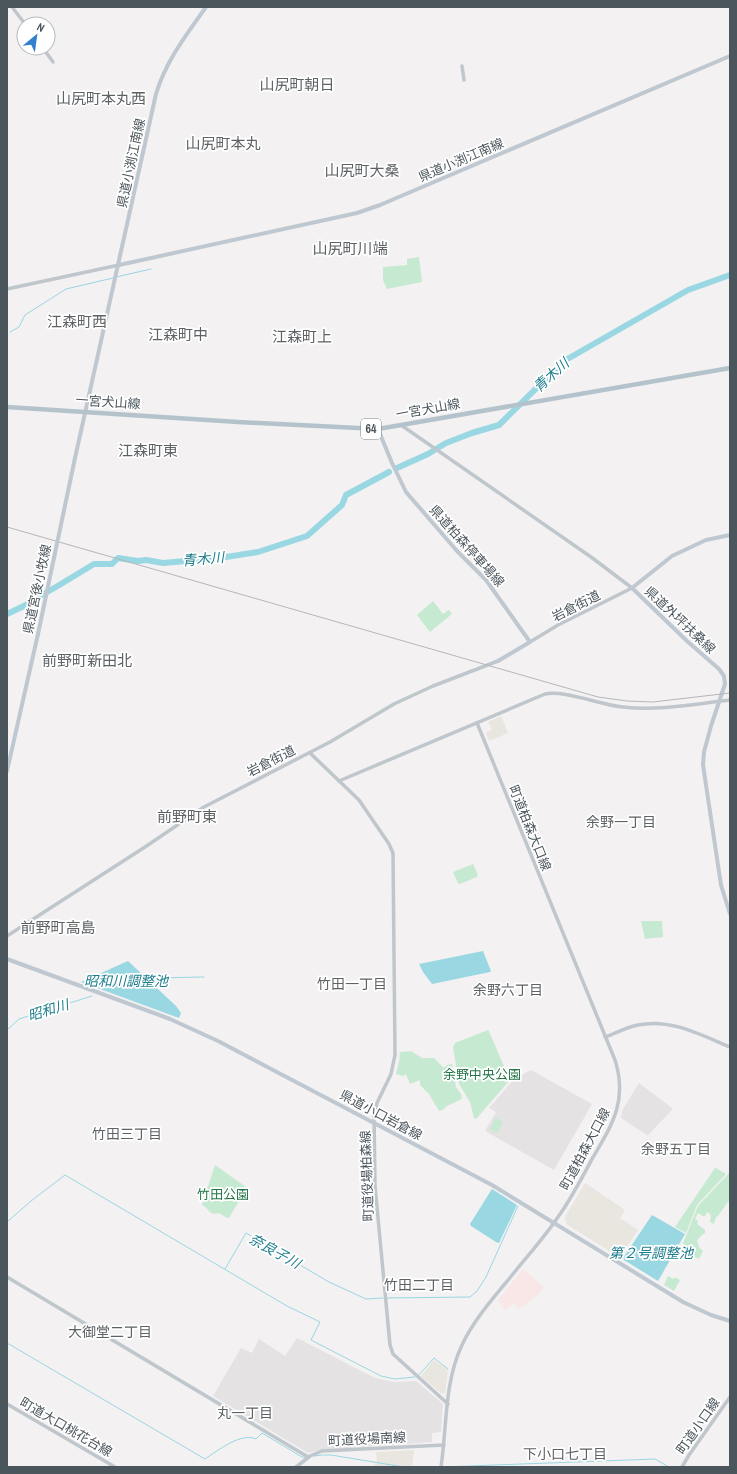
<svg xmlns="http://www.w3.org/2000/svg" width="737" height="1474" viewBox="0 0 737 1474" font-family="'Archivo Narrow','Noto Sans JP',sans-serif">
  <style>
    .commercial { fill: #e8e6df }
    .education { fill: #e4e2e2 }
    .medical { fill: #f9e6e6 }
    .green { fill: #c6ead1 }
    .water { fill: #99d7e2 }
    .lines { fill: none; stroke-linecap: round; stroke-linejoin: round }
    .stream { stroke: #99d7e2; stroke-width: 1 }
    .river { stroke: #99d7e2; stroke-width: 6 }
    .tertiary { stroke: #bfc6cc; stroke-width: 3.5 }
    .secondary { stroke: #bfc8d0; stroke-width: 4 }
    .primary { stroke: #b4c2cc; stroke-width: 4.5 }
    .rail { stroke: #b4b7ba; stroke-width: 1 }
    .secondary-bridge { stroke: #bfc8d0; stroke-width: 4 }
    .labels { text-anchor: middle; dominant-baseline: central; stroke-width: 3.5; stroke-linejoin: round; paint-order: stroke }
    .shield { fill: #fff; stroke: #81888d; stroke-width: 1 }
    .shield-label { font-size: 12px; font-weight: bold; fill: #4b555c }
    .street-label { font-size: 13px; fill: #4b555c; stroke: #fff }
    .park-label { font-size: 13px; fill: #247547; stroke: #fff }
    .water-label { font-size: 14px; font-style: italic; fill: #1e7e8d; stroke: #fff }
    .neighbourhood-label { font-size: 14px; fill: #5e6265; stroke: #fff }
    .quarter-label { font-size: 15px; fill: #5e6265; stroke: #fff }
  </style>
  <rect width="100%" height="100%" fill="#f3f1f1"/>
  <g class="commercial">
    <path d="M 501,716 L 508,733 L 489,741 L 486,733 L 492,730 L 488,722 Z"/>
    <path d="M 585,1183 L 625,1210 L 620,1218 L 638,1230 L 620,1257 L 619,1257 L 566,1224 L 565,1217 Z"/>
    <path d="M 434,1360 L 448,1370 L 445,1393 L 442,1394 L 421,1376 Z"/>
    <path d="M 414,1450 L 412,1467 L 374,1467 L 375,1464 L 377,1462 L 376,1452 Z"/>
  </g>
  <g class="education">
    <path d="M 531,1070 L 592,1104 L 554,1170 L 485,1131 L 496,1112 L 489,1108 L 514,1079 Z"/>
    <path d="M 639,1083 L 672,1108 L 672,1110 L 648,1135 L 647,1135 L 621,1118 L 621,1116 L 623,1109 Z"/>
    <path d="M 297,1338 L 375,1378 L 394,1382 L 416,1381 L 443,1404 L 441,1432 L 432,1433 L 432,1442 L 322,1450 L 308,1453 L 213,1396 L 241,1348 L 252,1353 L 259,1339 L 285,1356 Z"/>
  </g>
  <path class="medical" d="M 523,1269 L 544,1287 L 539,1294 L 519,1309 L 514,1303 L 505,1310 L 498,1300 Z"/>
  <g class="green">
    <path d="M 419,257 L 422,282 L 387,289 L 383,280 L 383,267 L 407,265 L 407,259 Z"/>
    <path d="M 433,601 L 443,614 L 449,610 L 452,614 L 430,632 L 417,615 Z"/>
    <path d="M 473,864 L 478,875 L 477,877 L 460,884 L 458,883 L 453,872 Z"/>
    <path d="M 641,921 L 662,921 L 663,937 L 645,939 Z"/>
    <path d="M 488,1030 L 489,1031 L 509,1078 L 509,1081 L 476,1119 L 474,1118 L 470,1102 L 459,1084 L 453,1047 L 455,1043 Z"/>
    <path d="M 411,1051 L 422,1058 L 434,1058 L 444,1068 L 447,1065 L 452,1064 L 456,1087 L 461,1094 L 462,1099 L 447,1106 L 442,1110 L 439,1111 L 429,1094 L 420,1085 L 420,1080 L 410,1084 L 406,1074 L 403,1076 L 396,1074 L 399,1062 L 400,1052 Z"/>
    <path d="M 496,1118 L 503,1122 L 497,1133 L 490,1129 Z"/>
    <path d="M 215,1165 L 246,1187 L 246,1189 L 229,1218 L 227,1218 L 219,1213 C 207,1216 211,1209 202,1205 Z"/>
    <path d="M 715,1168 L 716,1168 L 726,1174 L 697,1205 L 686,1233 L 675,1227 Z"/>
    <path d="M 730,1172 L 730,1199 L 718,1216 L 716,1217 L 714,1224 L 710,1222 L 711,1215 L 707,1212 L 705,1216 L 703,1216 L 698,1213 L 695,1219 L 698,1221 L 697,1224 L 705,1230 L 705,1233 L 702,1235 L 697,1240 L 699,1247 L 703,1251 L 699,1259 L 685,1252 L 683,1243 L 698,1206 Z"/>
    <path d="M 668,1276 L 674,1279 L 675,1277 L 680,1280 L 674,1291 L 664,1285 Z"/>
  </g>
  <g class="water">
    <path d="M 483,951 L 491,971 L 490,972 L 432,984 L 423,972 L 419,964 Z"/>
    <path d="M 128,961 L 176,1006 L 181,1013 L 179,1018 L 81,982 Z"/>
    <path d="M 492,1189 L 517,1205 L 499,1243 L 496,1242 L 471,1226 L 470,1224 Z"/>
    <path d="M 652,1215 L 685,1234 L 658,1281 L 624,1260 L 623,1258 Z"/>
  </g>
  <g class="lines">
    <g class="stream">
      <path d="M 116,277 L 151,269"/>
      <path d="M 10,332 L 19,327 L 25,315 L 66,289 L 113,278"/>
      <path d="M 156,978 L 204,977"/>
      <path d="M 7,1030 L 19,1019 L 92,996"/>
      <path d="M 7,1222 L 31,1201 L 65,1175 L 287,1306 L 320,1322 L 311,1340 L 381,1376 L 395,1379 L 415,1377"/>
      <path d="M 225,1269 L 246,1233 L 329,1282 L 366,1299 L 383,1298"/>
      <path d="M 387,1298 L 470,1297 L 477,1291 L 486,1277 L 518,1206"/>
      <path d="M 7,1343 L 205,1459 C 217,1451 241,1432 256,1439 L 262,1433 L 302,1457 L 305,1457"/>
      <path d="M 418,1376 L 434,1358 L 448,1369"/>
      <path d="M 314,1456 L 322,1455 L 331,1455 L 404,1467"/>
      <path d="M 442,1467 L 655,1459 L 669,1467"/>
    </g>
    <g class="river">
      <path d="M 397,468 L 428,454 L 446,443 L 472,433 L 499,425 L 564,361 L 688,290 L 730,275"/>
      <path d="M 7,614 L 26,605 L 33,600 L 56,587 L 94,564 L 112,564 L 118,558 L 138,561 L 146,560 L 163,563 L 220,558 L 258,552 L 307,536 L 342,505 L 346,495 L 389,472"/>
    </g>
    <g class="tertiary">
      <path d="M 12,7 L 25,24"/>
      <path d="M 43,48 L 53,62"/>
      <path d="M 462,66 L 464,80"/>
      <path d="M 7,289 L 119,265"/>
      <path d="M 401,425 L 591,557 L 632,588 L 558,625 L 530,642"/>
      <path d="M 310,753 L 359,800 L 389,844 L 393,853 L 395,1055 L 391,1074 L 377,1103 L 374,1115 L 375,1186 L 390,1345 L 393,1354 L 448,1404"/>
      <path d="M 339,781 L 545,694 C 565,690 601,705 623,707 C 659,711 695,704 730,700"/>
      <path d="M 7,936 L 145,847 L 204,807 L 330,742 L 394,704 L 433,686 L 498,661"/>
      <path d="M 605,1037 C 616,1033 627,1027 638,1025 C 670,1018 701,1035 730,1047"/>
      <path d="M 7,1277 L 308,1457"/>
      <path d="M 7,1404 L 115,1467"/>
      <path d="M 296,1467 L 310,1456 L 322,1451 L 444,1445"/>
      <path d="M 441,1467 C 447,1427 444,1383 462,1345 C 475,1317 498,1293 517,1269 C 531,1252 546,1235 558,1217 C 571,1199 582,1178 592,1159 C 612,1125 628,1101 615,1060 L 477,723"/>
      <path d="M 682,1467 L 689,1455 L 730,1397"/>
    </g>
    <g class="secondary">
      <path d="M 119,265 L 357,213 L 380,205 L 730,56"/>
      <path d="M 378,429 L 392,463 L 406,492 L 457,551 L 486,580 L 530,642 L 498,661"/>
      <path d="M 75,458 L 156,94 C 166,61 186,35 206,7"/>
      <path d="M 730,535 L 706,540 L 672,556 L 632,588 L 687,641 L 719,669 L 724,676 L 725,684 L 711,726 L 704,752 L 703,765 L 721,885 L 730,914"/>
      <path d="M 7,771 L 38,634"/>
      <path d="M 7,959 L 170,1019 L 218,1041 L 492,1185 L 683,1302 L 711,1315 L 730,1321"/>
    </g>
    <path class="primary" d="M 7,407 L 238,422 L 378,429 L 730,368"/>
    <path class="rail" d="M 7,527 L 598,697 L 627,701 L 653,702 L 730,693"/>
    <path class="secondary-bridge" d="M 38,634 L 75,458"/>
  </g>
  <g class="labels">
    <rect class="shield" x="361" y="419" width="20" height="20" rx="3"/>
    <g class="shield-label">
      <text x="371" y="429">64</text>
    </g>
    <g class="street-label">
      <text transform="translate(461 160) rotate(-23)">県道小渕江南線</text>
      <text transform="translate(131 163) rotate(-78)">県道小渕江南線</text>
      <text transform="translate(108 402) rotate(4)">一宮犬山線</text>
      <text transform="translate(428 409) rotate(-10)">一宮犬山線</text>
      <text transform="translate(467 546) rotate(48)">県道柏森停車場線</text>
      <text transform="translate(37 589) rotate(-78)">県道宮後小牧線</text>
      <text transform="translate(576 606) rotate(-27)">岩倉街道</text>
      <text transform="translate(680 620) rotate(43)">県道外坪扶桑線</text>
      <text transform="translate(271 761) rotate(-27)">岩倉街道</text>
      <text transform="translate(530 828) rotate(68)">町道柏森大口線</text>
      <text transform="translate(381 1115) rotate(28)">県道小口岩倉線</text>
      <text transform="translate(585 1149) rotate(-62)">町道柏森大口線</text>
      <text transform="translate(367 1176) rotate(-92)">町道役場柏森線</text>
      <text transform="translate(698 1426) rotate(-55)">町道小口線</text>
      <text transform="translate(66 1427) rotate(30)">町道大口桃花台線</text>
      <text transform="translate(367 1439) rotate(-3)">町道役場南線</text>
    </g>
    <g class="park-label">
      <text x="482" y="1074">余野中央公園</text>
      <text x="223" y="1194">竹田公園</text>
    </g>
    <g class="water-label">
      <text transform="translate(551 375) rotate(-42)">青木川</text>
      <text transform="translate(203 559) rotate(-5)">青木川</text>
      <text x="126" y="981">昭和川調整池</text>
      <text transform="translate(48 1010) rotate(-17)">昭和川</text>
      <text transform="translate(275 1251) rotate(29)">奈良子川</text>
      <text x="651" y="1253">第２号調整池</text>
    </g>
    <g class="neighbourhood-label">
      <text x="621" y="822">余野一丁目</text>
      <text x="352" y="984">竹田一丁目</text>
      <text x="508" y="990">余野六丁目</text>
      <text x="127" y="1134">竹田三丁目</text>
      <text x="676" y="1149">余野五丁目</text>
      <text x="419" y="1285">竹田二丁目</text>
      <text x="110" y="1332">大御堂二丁目</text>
      <text x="245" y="1413">丸一丁目</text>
      <text x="565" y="1454">下小口七丁目</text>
    </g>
    <g class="quarter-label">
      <text x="297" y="84">山尻町朝日</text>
      <text x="101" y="98">山尻町本丸西</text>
      <text x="223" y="143">山尻町本丸</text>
      <text x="362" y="170">山尻町大桑</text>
      <text x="350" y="248">山尻町川端</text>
      <text x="77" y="321">江森町西</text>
      <text x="178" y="334">江森町中</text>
      <text x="302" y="336">江森町上</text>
      <text x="148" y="450">江森町東</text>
      <text x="87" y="660">前野町新田北</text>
      <text x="187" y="816">前野町東</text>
      <text x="58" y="927">前野町高島</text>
    </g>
  </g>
  <rect width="737" height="1474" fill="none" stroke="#4b555c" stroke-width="16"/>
  <g transform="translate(36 36) rotate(29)"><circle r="19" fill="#ffffff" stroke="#b7bbbe"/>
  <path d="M0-3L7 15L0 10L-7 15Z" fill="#3180cd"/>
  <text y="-6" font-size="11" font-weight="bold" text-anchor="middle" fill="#4b555c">N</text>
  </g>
</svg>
